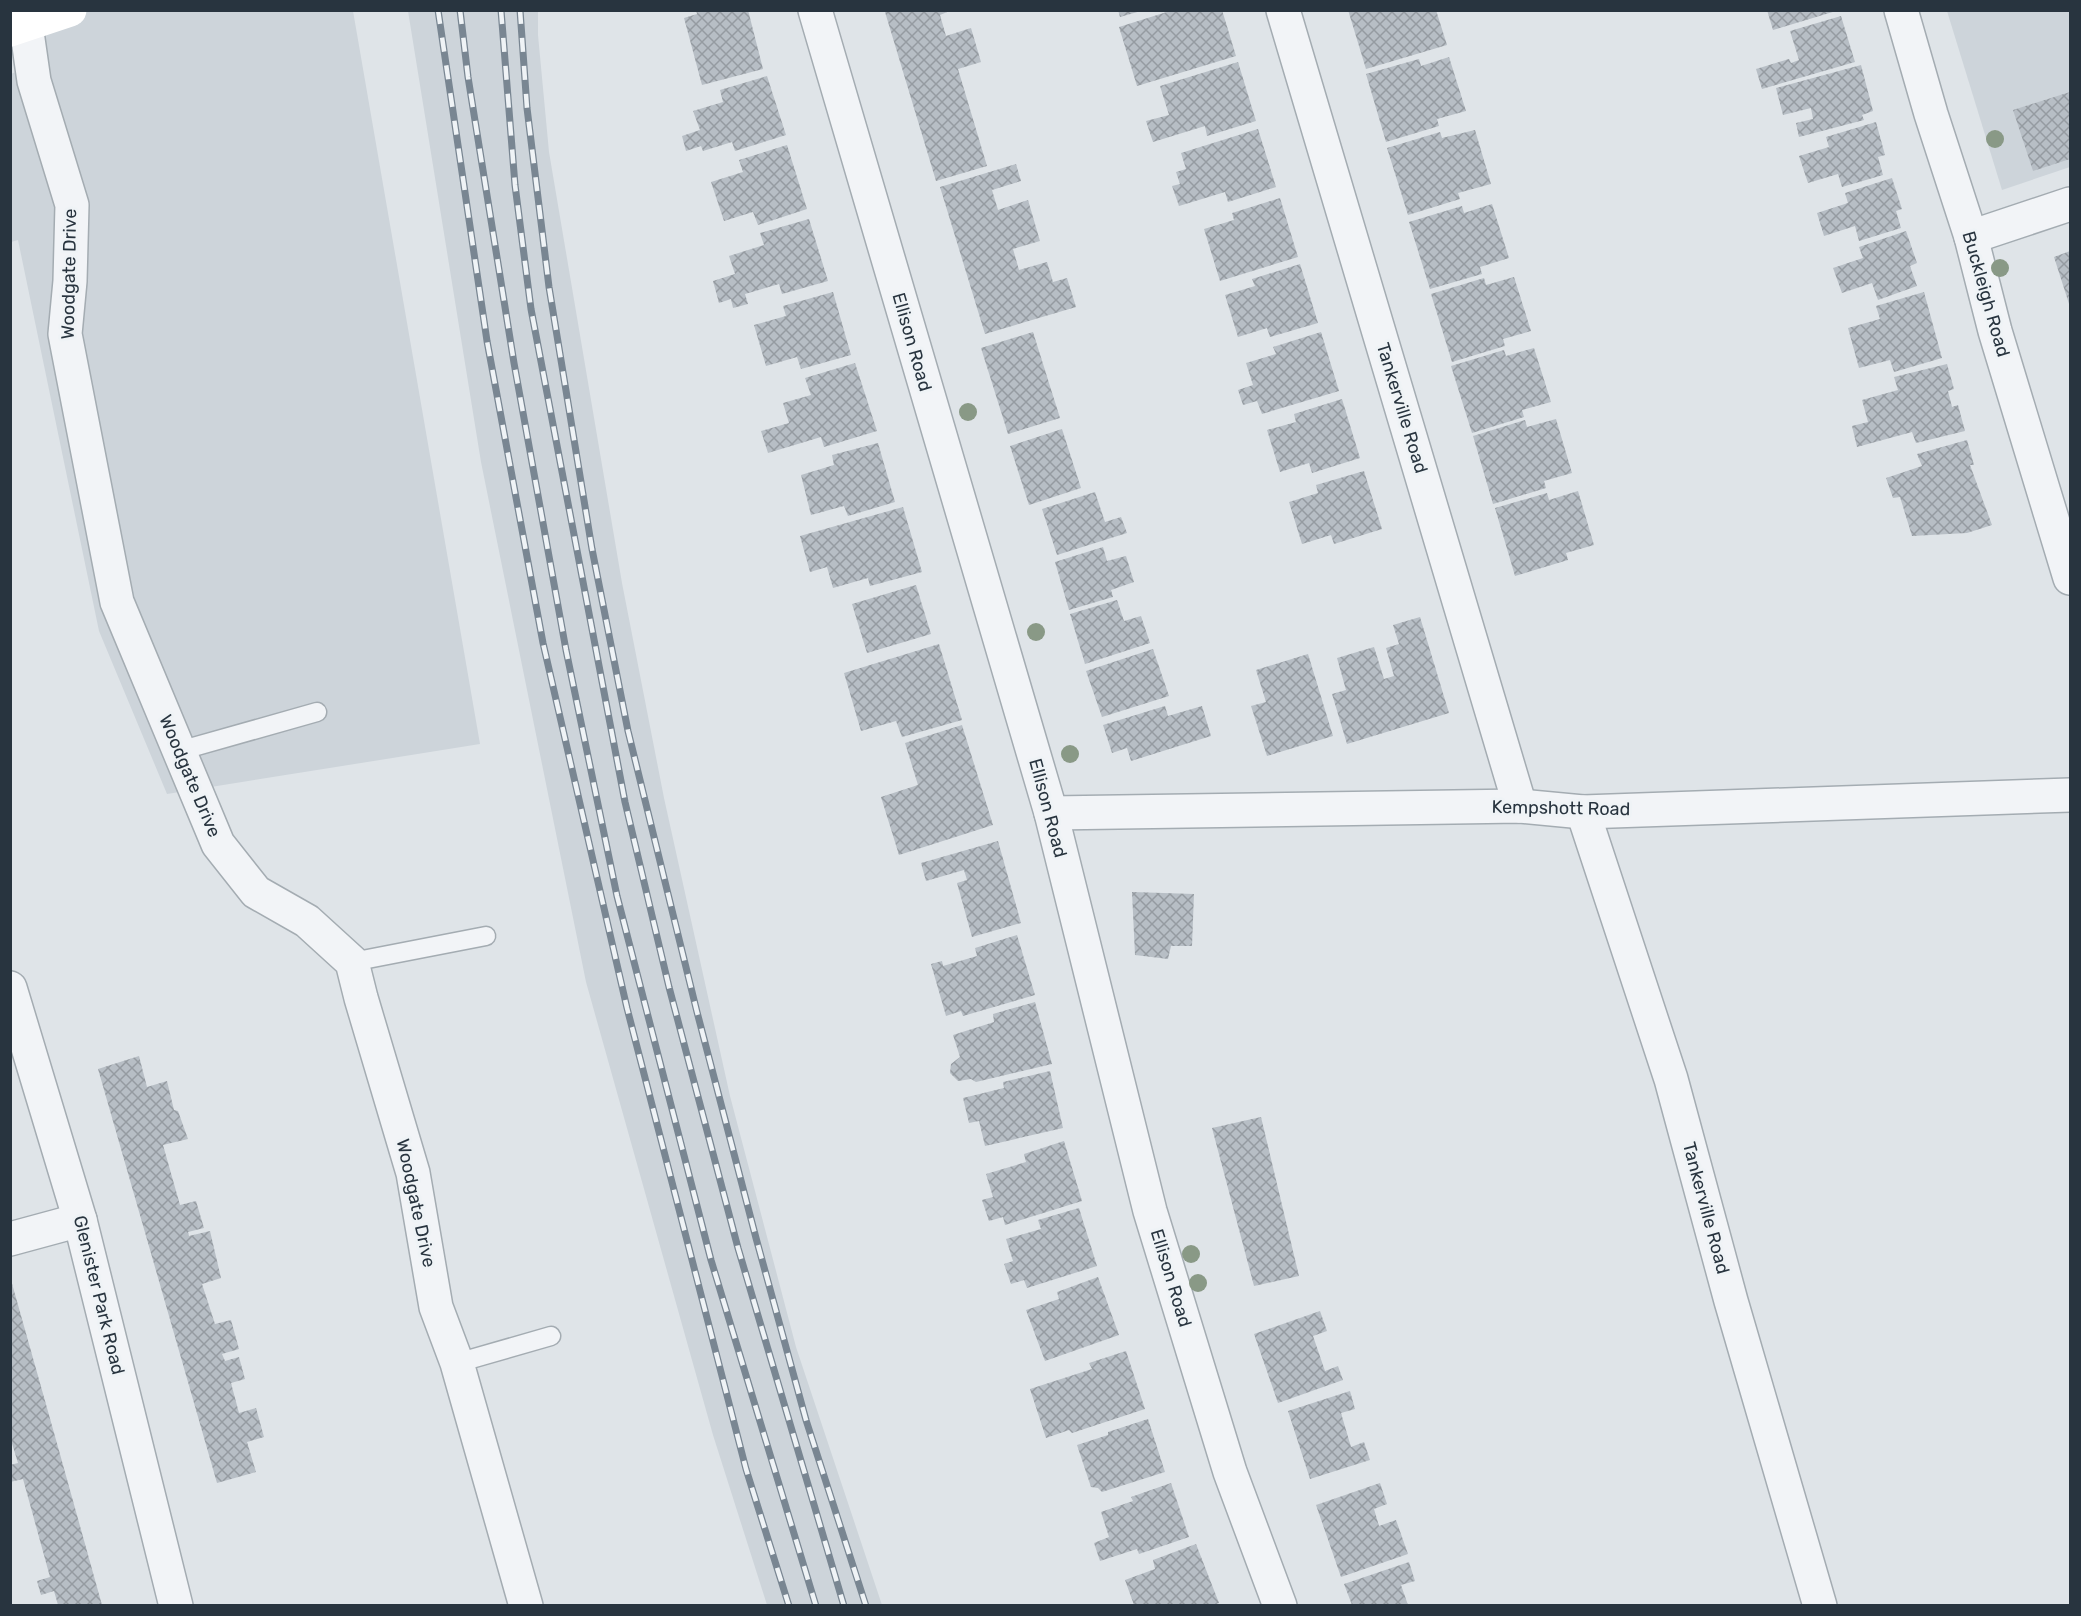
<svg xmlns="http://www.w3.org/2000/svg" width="2081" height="1616" viewBox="0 0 2081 1616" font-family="Rubik,sans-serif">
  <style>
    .built { fill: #cdd4da }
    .building { fill: url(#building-cross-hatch) }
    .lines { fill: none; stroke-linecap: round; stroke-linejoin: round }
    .lane-casing { stroke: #a4acb2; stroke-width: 21 }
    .street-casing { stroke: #a4acb2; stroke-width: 36 }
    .lane { stroke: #f2f4f7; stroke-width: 18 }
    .street { stroke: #f2f4f7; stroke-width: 33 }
    .secondary { stroke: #fff; stroke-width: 33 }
    .rail-casing { stroke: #798692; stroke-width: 7 }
    .rail { stroke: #eff3f6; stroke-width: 4.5; stroke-dasharray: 14; stroke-linecap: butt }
    .tree { fill: #899986 }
    .labels { text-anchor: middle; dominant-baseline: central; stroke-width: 6; stroke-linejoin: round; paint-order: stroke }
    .street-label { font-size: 18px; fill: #28343f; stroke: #eff3f6 }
  </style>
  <defs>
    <pattern id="building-cross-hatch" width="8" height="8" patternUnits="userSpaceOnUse" patternTransform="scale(1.5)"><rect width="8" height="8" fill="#b7bec5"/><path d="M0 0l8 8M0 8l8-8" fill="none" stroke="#959ba1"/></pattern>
  </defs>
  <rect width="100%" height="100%" fill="#dfe4e8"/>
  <g class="built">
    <path d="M 39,11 L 353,11 L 480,744 L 167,794 L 99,631 L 18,240 L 11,242 L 11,74 L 48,59 Z"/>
    <path d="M 408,11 L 538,11 L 538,35 L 549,152 L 622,583 L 664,798 L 730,1096 L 796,1347 L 882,1605 L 767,1605 L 713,1435 L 586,982 L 481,462 Z"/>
    <path d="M 1947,11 L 2070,11 L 2070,167 L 2002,190 Z"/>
  </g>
  <g class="building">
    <path d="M 696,10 L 748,10 L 763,69 L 702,85 L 684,18 L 697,14 Z"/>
    <path d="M 891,10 L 952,10 L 940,15 L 946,36 L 971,28 L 981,62 L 958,69 L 987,166 L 936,181 L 885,12 Z"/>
    <path d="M 1118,10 L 1141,10 L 1141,11 L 1120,17 Z"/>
    <path d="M 1173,10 L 1222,10 L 1236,56 L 1137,86 L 1119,27 Z"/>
    <path d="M 1348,10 L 1436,10 L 1447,45 L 1366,69 Z"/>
    <path d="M 1767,10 L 1836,10 L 1836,11 L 1773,30 Z"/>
    <path d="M 1841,16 L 1855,62 L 1762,89 L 1756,69 L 1789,59 L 1791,63 L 1799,60 L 1790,31 Z"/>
    <path d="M 1449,57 L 1466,111 L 1437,119 L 1439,126 L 1386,142 L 1366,74 L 1419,59 L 1421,66 Z"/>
    <path d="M 1238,62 L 1256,121 L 1207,136 L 1205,126 L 1153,142 L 1146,121 L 1169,115 L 1160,86 Z"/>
    <path d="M 1861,65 L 1873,111 L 1862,115 L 1864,120 L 1799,137 L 1796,123 L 1813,119 L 1811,108 L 1783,115 L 1776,88 Z"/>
    <path d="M 767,76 L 786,135 L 735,151 L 732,142 L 703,151 L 701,146 L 686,151 L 682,136 L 700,130 L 693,111 L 723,102 L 720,90 Z"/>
    <path d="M 2070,92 L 2070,159 L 2033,171 L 2013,110 Z"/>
    <path d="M 1876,122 L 1885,155 L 1878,157 L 1883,175 L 1842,187 L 1838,174 L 1808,183 L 1799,156 L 1829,147 L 1826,137 Z"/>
    <path d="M 1258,129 L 1276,187 L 1228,202 L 1225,192 L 1179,206 L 1172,186 L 1180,184 L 1176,172 L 1186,169 L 1181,153 Z"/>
    <path d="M 1475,130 L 1491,184 L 1458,193 L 1460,199 L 1408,215 L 1387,148 L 1440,132 L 1442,138 Z"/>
    <path d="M 787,145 L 807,209 L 758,225 L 753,212 L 724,221 L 711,182 L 743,172 L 739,160 Z"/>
    <path d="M 1016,164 L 1021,181 L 992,190 L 998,210 L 1028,200 L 1040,241 L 1013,249 L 1019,270 L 1047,262 L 1053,282 L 1067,278 L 1076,307 L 985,334 L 940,187 Z"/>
    <path d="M 1892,178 L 1902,209 L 1896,211 L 1901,228 L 1859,241 L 1855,226 L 1824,236 L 1817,213 L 1848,203 L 1845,193 Z"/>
    <path d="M 1280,198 L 1298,257 L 1220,281 L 1204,229 L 1234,220 L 1232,213 Z"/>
    <path d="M 1492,204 L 1509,258 L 1480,267 L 1482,274 L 1430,289 L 1409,222 L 1462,206 L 1464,213 Z"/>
    <path d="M 809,219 L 828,281 L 782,294 L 779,284 L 745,294 L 748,304 L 733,308 L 731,299 L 719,303 L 713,281 L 735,274 L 729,256 L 764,245 L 760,233 Z"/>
    <path d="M 1906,231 L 1917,263 L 1910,266 L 1917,286 L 1878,300 L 1872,283 L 1842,293 L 1833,268 L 1863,258 L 1859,247 Z"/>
    <path d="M 2070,251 L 2070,307 L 2054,257 Z"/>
    <path d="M 1300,264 L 1318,323 L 1270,337 L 1267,328 L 1238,337 L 1225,295 L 1255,286 L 1252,279 Z"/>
    <path d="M 1514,277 L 1531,331 L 1503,339 L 1505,346 L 1452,362 L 1431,294 L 1484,278 L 1486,285 Z"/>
    <path d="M 833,292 L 851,355 L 801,369 L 797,357 L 766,366 L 754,325 L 786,316 L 783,306 Z"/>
    <path d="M 1924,292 L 1942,358 L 1894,372 L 1890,360 L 1859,368 L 1848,328 L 1880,319 L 1876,306 Z"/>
    <path d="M 1033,332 L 1060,418 L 1008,434 L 981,348 Z"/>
    <path d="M 1321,332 L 1339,391 L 1262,414 L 1257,401 L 1243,405 L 1238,390 L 1253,385 L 1246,363 L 1276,354 L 1273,347 Z"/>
    <path d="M 1534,348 L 1551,402 L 1522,410 L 1524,417 L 1472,433 L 1451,366 L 1504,350 L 1506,356 Z"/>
    <path d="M 855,363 L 877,431 L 824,447 L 821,437 L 768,453 L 761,431 L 789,423 L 783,403 L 811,395 L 805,378 Z"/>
    <path d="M 1947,364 L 1954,389 L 1948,391 L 1952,407 L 1958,405 L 1965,431 L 1916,443 L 1912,432 L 1857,447 L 1852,426 L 1868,422 L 1862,400 L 1898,390 L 1894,377 Z"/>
    <path d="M 1342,399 L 1360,458 L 1312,473 L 1309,463 L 1280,472 L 1267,430 L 1296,422 L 1294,414 Z"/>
    <path d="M 1556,419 L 1572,473 L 1544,481 L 1546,488 L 1493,504 L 1473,436 L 1525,420 L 1527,427 Z"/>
    <path d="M 1062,429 L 1081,488 L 1029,505 L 1010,446 Z"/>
    <path d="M 1967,440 L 1974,465 L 1970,465 L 1992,525 L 1967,533 L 1912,536 L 1900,497 L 1893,498 L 1886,478 L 1922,466 L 1917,454 Z"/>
    <path d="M 878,443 L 895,502 L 848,516 L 844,506 L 811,515 L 801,475 L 834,465 L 832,455 Z"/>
    <path d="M 1364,471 L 1382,529 L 1334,544 L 1331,535 L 1302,544 L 1289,502 L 1318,493 L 1316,485 Z"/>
    <path d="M 1578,491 L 1594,545 L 1566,553 L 1568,560 L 1515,576 L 1495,508 L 1547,493 L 1549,500 Z"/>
    <path d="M 1095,492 L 1105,522 L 1121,517 L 1127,533 L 1057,555 L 1042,509 Z"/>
    <path d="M 903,507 L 922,572 L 870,586 L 868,578 L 833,588 L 827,567 L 810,572 L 800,536 Z"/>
    <path d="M 1103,547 L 1107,561 L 1126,556 L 1134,582 L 1111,590 L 1113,597 L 1069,610 L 1055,562 Z"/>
    <path d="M 916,585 L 931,634 L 867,653 L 852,604 Z"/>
    <path d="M 1117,600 L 1124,621 L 1141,616 L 1150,643 L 1085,664 L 1070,614 Z"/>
    <path d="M 1420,617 L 1449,713 L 1347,744 L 1332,694 L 1346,690 L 1337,658 L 1374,647 L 1384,679 L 1394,676 L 1386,648 L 1399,644 L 1393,625 Z"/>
    <path d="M 939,644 L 962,720 L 902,737 L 896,721 L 861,731 L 844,673 Z"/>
    <path d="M 1153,649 L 1169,696 L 1102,717 L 1086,671 Z"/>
    <path d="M 1308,654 L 1333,736 L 1267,756 L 1251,706 L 1266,702 L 1256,670 Z"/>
    <path d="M 1165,706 L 1168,716 L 1202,706 L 1211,736 L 1131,761 L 1127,748 L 1112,753 L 1103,725 Z"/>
    <path d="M 962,725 L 993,825 L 899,855 L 881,797 L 918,785 L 905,743 Z"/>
    <path d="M 998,841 L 1021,923 L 972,937 L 957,883 L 967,880 L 964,870 L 926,881 L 921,863 Z"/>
    <path d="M 1132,892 L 1194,894 L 1192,946 L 1171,946 L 1168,959 L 1135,955 Z"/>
    <path d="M 1017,935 L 1035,995 L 963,1016 L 961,1011 L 946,1016 L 931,964 L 942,961 L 943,966 L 977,956 L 975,948 Z"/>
    <path d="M 1035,1002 L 1052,1064 L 976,1082 L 971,1079 L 958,1081 L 950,1073 L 951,1064 L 960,1057 L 953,1035 L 994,1022 L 993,1014 Z"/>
    <path d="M 139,1056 L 147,1087 L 167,1081 L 174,1110 L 178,1111 L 188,1139 L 163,1145 L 180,1205 L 196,1201 L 204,1228 L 188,1232 L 189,1236 L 210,1231 L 221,1278 L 202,1284 L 215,1324 L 231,1320 L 239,1349 L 222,1354 L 225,1361 L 239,1357 L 245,1379 L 231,1383 L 239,1413 L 256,1408 L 264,1437 L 247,1442 L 256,1472 L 217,1483 L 98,1069 Z"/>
    <path d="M 1050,1071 L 1063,1128 L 985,1146 L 979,1121 L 969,1123 L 963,1098 L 1004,1088 L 1003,1082 Z"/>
    <path d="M 1261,1117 L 1299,1276 L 1254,1286 L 1212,1128 Z"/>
    <path d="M 1064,1141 L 1082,1201 L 1005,1225 L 1003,1217 L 989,1221 L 982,1200 L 993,1197 L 986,1174 L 1026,1162 L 1024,1154 Z"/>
    <path d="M 1079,1208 L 1097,1266 L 1027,1288 L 1024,1280 L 1011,1284 L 1004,1264 L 1013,1261 L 1006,1239 L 1041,1229 L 1038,1220 Z"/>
    <path d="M 1098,1277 L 1119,1335 L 1045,1361 L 1026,1310 L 1059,1299 L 1057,1292 Z"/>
    <path d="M 11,1280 L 58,1447 L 102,1605 L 58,1605 L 54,1591 L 41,1595 L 37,1581 L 50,1577 L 23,1479 L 10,1482 L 10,1465 L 18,1463 L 10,1437 Z"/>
    <path d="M 1320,1311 L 1327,1331 L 1313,1336 L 1325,1371 L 1338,1366 L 1343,1380 L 1278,1403 L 1254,1334 Z"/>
    <path d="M 1126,1351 L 1145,1409 L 1072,1433 L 1069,1430 L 1046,1438 L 1030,1389 L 1092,1369 L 1089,1363 Z"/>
    <path d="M 1350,1391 L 1355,1409 L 1341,1413 L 1351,1447 L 1364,1442 L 1370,1460 L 1310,1479 L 1288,1411 Z"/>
    <path d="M 1148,1419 L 1165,1472 L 1102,1492 L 1098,1488 L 1091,1487 L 1077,1445 L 1108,1435 L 1108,1432 Z"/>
    <path d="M 1171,1483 L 1189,1537 L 1139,1554 L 1137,1549 L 1100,1561 L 1094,1543 L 1109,1537 L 1101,1512 L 1133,1501 L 1131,1497 Z"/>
    <path d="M 1380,1483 L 1387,1504 L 1374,1509 L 1379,1526 L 1396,1520 L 1408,1554 L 1341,1577 L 1316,1505 Z"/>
    <path d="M 1196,1544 L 1219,1603 L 1213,1605 L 1134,1605 L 1125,1580 L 1155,1569 L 1153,1560 Z"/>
    <path d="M 1409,1562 L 1415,1581 L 1401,1585 L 1408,1605 L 1352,1605 L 1344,1584 Z"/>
  </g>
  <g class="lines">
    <g class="lane-casing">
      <g id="lane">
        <path d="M 179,751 L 317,712"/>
        <path d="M 352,962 L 486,936"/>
        <path d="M 457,1363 L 551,1336"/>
      </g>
    </g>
    <g class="street-casing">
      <g id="street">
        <path d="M 815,10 L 1051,813 L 1150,1211 L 1230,1472 L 1280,1606"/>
        <path d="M 1283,10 L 1520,806"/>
        <path d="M 1901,10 L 1931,114 L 1971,237 L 1995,331 L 2070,578"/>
        <path d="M 26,25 L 34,81 L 72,205 L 70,281 L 65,334 L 117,602 L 218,844 L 256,892 L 307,921 L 352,962 L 361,998 L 413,1173 L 436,1307 L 457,1363 L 526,1606"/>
        <path d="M 1971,237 L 2070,204"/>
        <path d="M 1583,812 L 1671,1079 L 1731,1301 L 1820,1606"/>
        <path d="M 1051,813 L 1520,806 L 1583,812 L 2070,795"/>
        <path d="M 10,988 L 80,1220 L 176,1606"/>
        <path d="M 10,1239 L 80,1220"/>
      </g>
    </g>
    <use href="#lane" class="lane"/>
    <use href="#street" class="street"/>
    <path class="secondary" d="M 10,30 L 70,10"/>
    <g class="rail-casing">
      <g id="rail">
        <path d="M 438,10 L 487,341 L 543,643 L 627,1008 L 746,1469 L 789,1606"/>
        <path d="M 460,10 L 468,77 L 514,363 L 566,650 L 617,896 L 711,1260 L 816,1606"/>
        <path d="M 501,10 L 515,185 L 531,309 L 625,802 L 669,987 L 738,1248 L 844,1606"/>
        <path d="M 520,10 L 527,108 L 549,287 L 592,549 L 628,731 L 697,1012 L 756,1238 L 806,1420 L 866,1606"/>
      </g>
    </g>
    <use href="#rail" class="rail"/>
  </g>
  <g class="tree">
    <circle cx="1995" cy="139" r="9"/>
    <circle cx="2000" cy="268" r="9"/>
    <circle cx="968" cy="412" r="9"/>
    <circle cx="1036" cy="632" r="9"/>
    <circle cx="1070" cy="754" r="9"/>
    <circle cx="1191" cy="1254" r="9"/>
    <circle cx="1198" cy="1283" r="9"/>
  </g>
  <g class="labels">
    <g class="street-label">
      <text transform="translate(69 274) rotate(-89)">Woodgate Drive</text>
      <text transform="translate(1986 294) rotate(74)">Buckleigh Road</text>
      <text transform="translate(912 342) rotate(74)">Ellison Road</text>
      <text transform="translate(1402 408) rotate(73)">Tankerville Road</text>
      <text transform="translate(190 776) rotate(67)">Woodgate Drive</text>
      <text transform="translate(1048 808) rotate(75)">Ellison Road</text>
      <text transform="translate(1561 808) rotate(1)">Kempshott Road</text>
      <text transform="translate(416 1203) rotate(78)">Woodgate Drive</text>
      <text transform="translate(1706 1208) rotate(75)">Tankerville Road</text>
      <text transform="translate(1171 1278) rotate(73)">Ellison Road</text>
      <text transform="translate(99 1295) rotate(76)">Glenister Park Road</text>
    </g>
  </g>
  <rect width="2081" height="1616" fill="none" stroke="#28343f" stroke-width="24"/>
</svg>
